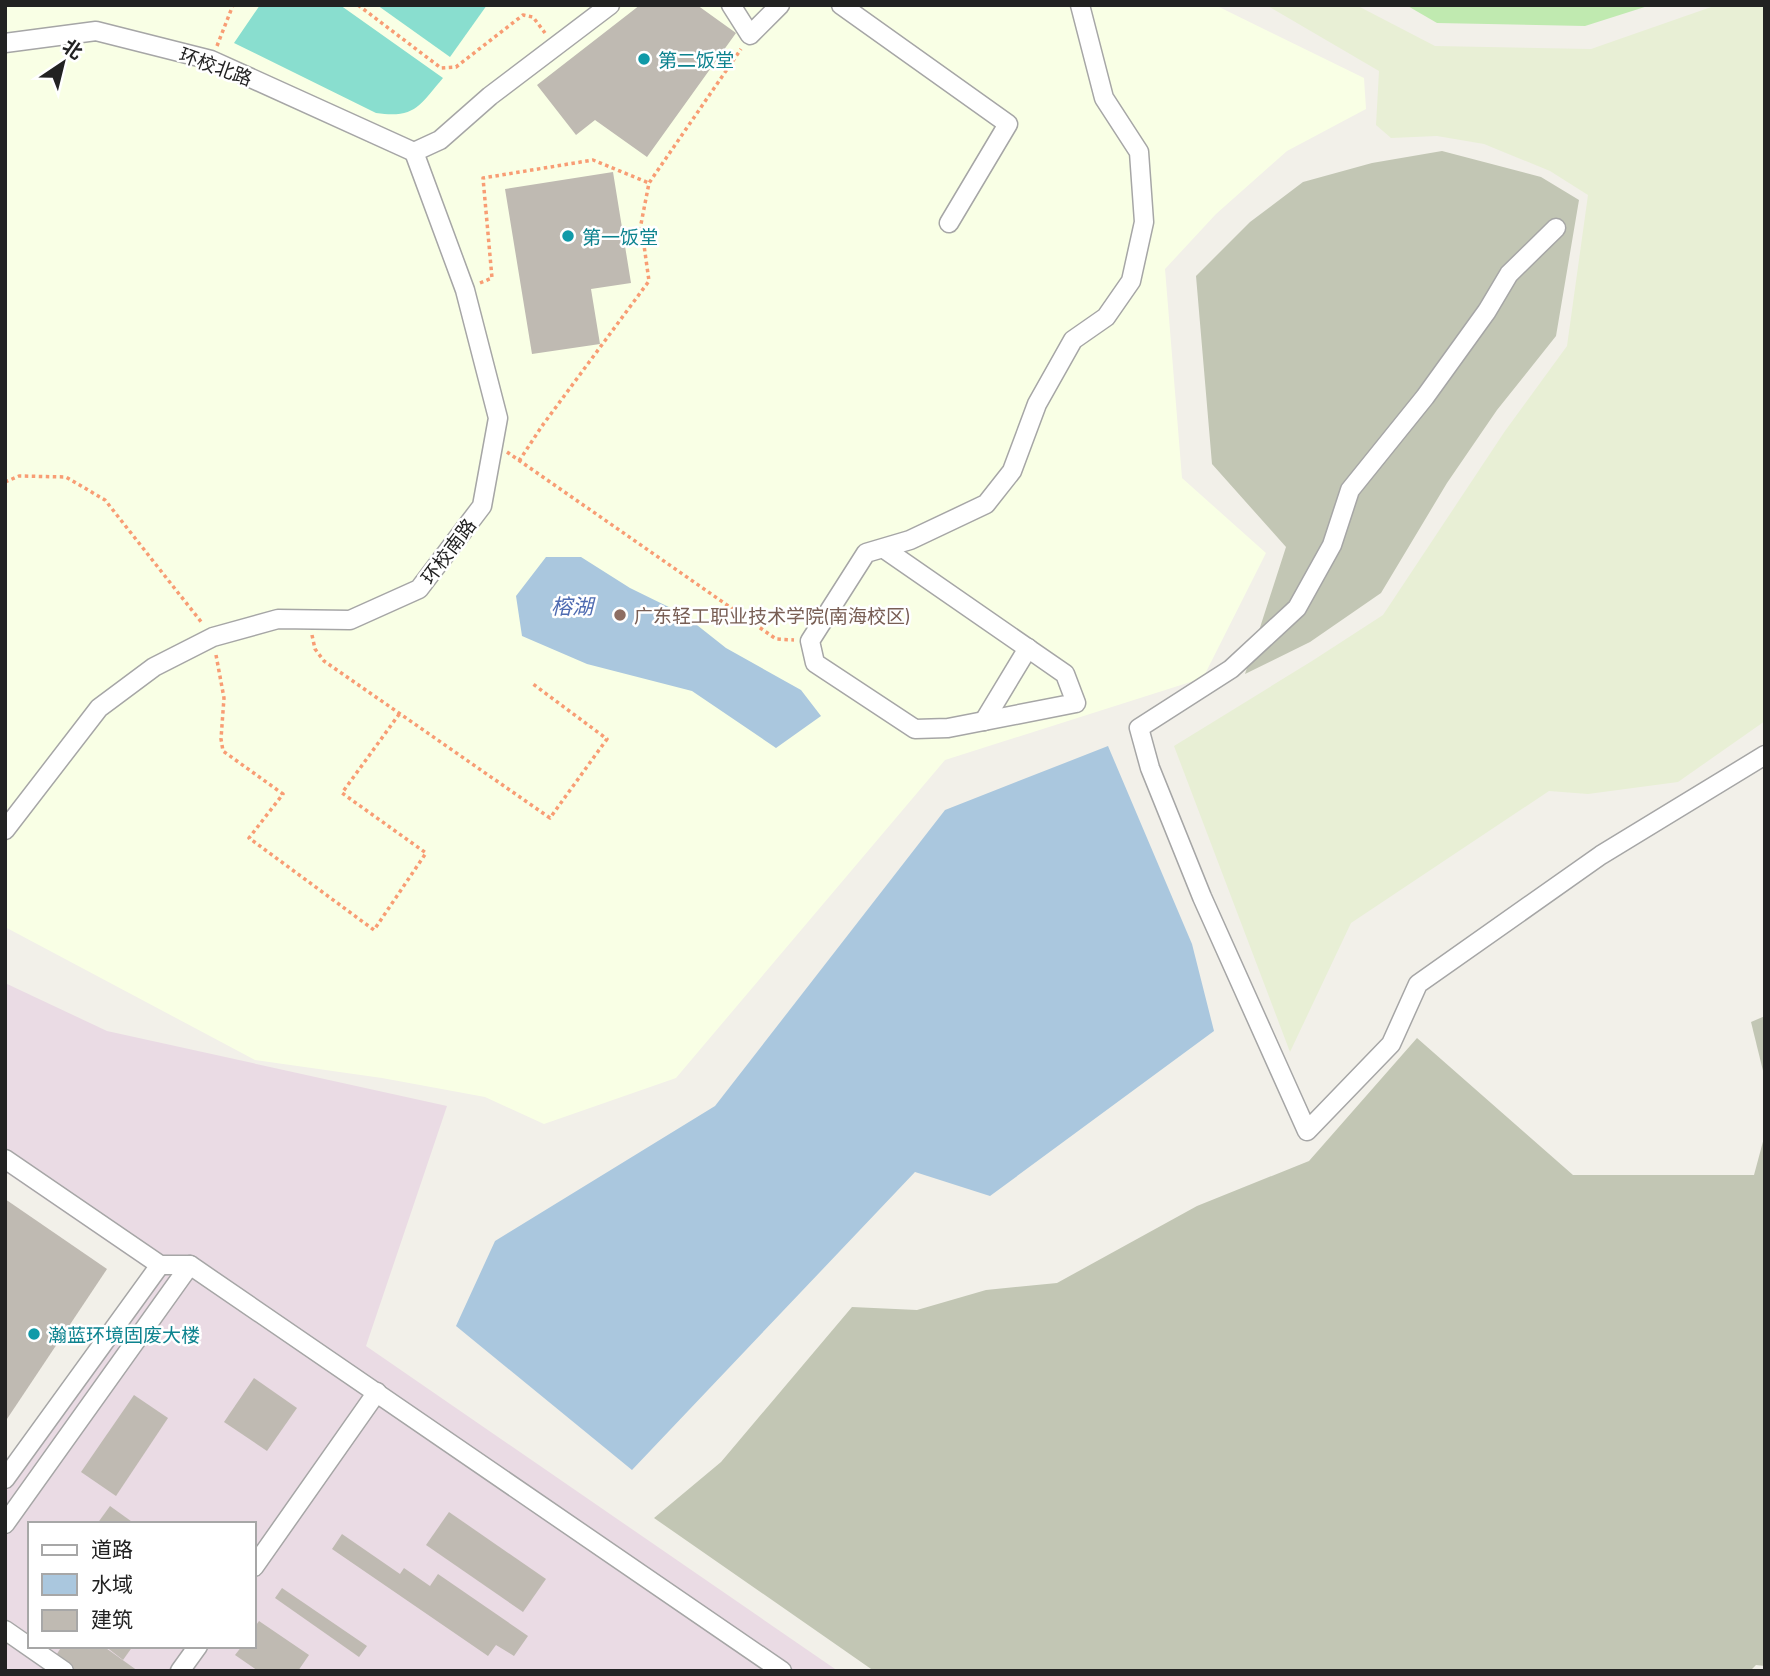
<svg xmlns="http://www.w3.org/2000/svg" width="1770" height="1676" viewBox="0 0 1770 1676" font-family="'Titillium Web','Noto Sans SC',sans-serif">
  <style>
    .industrial { fill: #eadbe4; fill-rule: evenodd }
    .education { fill: #f9ffe5 }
    .construction { fill: #c2c6b4 }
    .farmland { fill: #e8efd5 }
    .grass { fill: #c0eab0 }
    .pitch { fill: #89decf }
    .water { fill: #aac7de }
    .building { fill: #bfbab2 }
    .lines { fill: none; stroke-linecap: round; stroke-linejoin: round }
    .minor-casing { stroke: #a6a6a6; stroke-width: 21 }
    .path { stroke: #f89d74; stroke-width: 3.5; stroke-dasharray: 3.5 3.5; stroke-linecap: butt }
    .minor { stroke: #fff; stroke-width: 18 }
    .culture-dot { fill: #0f9aa8; stroke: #fff; stroke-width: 2.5 }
    .education-dot { fill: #8d6e63; stroke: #fff; stroke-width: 2.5 }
    .labels { text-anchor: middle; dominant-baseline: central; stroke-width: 5; stroke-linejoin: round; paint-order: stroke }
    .culture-label { font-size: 19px; fill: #0d838f; stroke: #fff; text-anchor: start }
    .street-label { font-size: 19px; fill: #222; stroke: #fff }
    .education-label { font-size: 19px; fill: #785e54; stroke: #fff; text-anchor: start }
    .water-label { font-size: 21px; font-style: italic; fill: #4e6bb1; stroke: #fff }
  </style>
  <rect width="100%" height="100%" fill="#f2f0e9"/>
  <path class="industrial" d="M 5,983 L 107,1031 L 447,1106 L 366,1346 L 838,1671 L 5,1671 L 5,1468 L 147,1269 L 5,1172 ZM 30,1524 L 254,1524 L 254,1646 L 30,1646 Z"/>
  <path class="education" d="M 5,5 L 1215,5 L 1364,78 L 1366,109 L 1287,151 L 1216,214 L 1165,269 L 1182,478 L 1266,553 L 1203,678 L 945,760 L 676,1078 L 544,1124 L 485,1097 L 382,1078 L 255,1060 L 5,927 Z"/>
  <g class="construction">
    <path d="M 1442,151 L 1541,177 L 1579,200 L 1556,336 L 1497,410 L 1447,483 L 1381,593 L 1310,642 L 1245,674 L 1286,547 L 1212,464 L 1196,276 L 1250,222 L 1303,182 L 1372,163 Z"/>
    <path d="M 1765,1016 L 1765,1079 L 1751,1022 Z"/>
    <path d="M 1417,1038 L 1573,1175 L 1754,1175 L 1765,1134 L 1765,1666 L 1756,1665 L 1750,1671 L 874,1671 L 654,1518 L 721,1462 L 852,1307 L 917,1310 L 986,1290 L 1057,1283 L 1197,1206 L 1309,1161 Z"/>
  </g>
  <path class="farmland" d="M 1266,5 L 1356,5 L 1435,46 L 1591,49 L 1717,5 L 1765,5 L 1765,721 L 1678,782 L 1588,794 L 1549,791 L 1351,923 L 1290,1052 L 1174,746 L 1312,661 L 1383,615 L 1505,431 L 1567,346 L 1588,195 L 1550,171 L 1484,144 L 1437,136 L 1391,138 L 1376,125 L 1379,71 Z"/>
  <path class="grass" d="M 1406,5 L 1651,5 L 1585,26 L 1437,23 Z"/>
  <g class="pitch">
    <path d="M 260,5 L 340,5 L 443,78 C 420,105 415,119 376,113 L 234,43 Z"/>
    <path d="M 377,5 L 487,5 L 450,57 Z"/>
  </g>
  <g class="water">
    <path d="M 546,557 L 581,557 L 630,588 L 683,614 L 726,648 L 801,690 L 821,716 L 776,748 L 692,691 L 587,664 L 522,636 L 516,596 Z"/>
    <path d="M 1108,746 L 1192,944 L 1214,1031 L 990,1196 L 915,1172 L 632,1470 L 456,1326 L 495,1241 L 715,1106 L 945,810 Z"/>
  </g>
  <g class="building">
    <path d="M 640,5 L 697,5 L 736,33 L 647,157 L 595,120 L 576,135 L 537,85 Z"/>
    <path d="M 613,172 L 631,283 L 591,289 L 600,344 L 532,354 L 505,189 Z"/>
    <path d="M 5,1199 L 107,1269 L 5,1422 Z"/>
    <path d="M 254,1378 L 297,1408 L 267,1451 L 224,1422 Z"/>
    <path d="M 134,1395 L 168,1418 L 116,1496 L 81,1472 Z"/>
    <path d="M 110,1506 L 135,1524 L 97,1524 Z"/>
    <path d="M 449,1512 L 546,1579 L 523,1612 L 426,1545 Z"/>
    <path d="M 342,1534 L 400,1574 L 404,1568 L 430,1586 L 438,1574 L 528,1636 L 514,1656 L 496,1645 L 488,1656 L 332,1549 Z"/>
    <path d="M 282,1588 L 367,1646 L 359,1657 L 275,1598 Z"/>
    <path d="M 259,1621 L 309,1655 L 298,1671 L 258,1671 L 235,1655 L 242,1646 L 254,1646 L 254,1628 Z"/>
    <path d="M 62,1646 L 103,1646 L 138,1671 L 74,1671 L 55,1657 Z"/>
    <path d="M 105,1646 L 133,1646 L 123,1660 Z"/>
  </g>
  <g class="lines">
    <g class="minor-casing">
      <g id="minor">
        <path d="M 731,5 L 750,35 L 780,5"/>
        <path d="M 841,5 L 1008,124 L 949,223"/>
        <path d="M 5,43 L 96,31 L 211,60 L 414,152"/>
        <path d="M 414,152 L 440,140 L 490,96 L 610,5"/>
        <path d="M 1556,228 L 1509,274 L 1487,311 L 1425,397 L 1350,490 L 1332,545 L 1297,608 L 1231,669 L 1139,728 L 1150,768 L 1202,897 L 1307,1131 L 1391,1044 L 1418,984 L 1601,855 L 1765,755"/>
        <path d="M 883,548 L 1065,674 L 1076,703 L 948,728 L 915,729 L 815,663 L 810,641 L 866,553 L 910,540 L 986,504 L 1012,471 L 1037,404 L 1073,340 L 1106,317 L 1131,281 L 1144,222 L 1139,152 L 1104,98 L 1080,5"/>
        <path d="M 984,721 L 1028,648"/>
        <path d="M 5,830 L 99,708 L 154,667 L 213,637 L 278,619 L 350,620 L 419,589 L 482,506 L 498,418 L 465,290 L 414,152"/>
        <path d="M 5,1159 L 160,1265 L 190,1265 L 782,1671"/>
        <path d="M 5,1479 L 160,1265"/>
        <path d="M 5,1524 L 190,1265"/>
        <path d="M 254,1567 L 377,1392"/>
        <path d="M 5,1630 L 64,1671"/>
        <path d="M 180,1671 L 198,1646"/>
      </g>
    </g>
    <g class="path">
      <path d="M 358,5 L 441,68 L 456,67 L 523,15 L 533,17 L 545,33"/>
      <path d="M 217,46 L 233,5"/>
      <path d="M 480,283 L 492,278 L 483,178 L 593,160 L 649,183"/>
      <path d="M 507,452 L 776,639 L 794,640"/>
      <path d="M 519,461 L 542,426 L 649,281 L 641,224 L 649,183 L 741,49"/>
      <path d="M 5,482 L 19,476 L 66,477 L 105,500 L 202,623"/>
      <path d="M 312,635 L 315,649 L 324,661 L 550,818 L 607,739 L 533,684"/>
      <path d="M 216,655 L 224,698 L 221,739 L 223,751 L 283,794 L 249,838 L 374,930 L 426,853 L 342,793 L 400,713"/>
    </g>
    <use href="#minor" class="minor"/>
  </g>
  <g class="culture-dot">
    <circle cx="644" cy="59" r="7"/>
    <circle cx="568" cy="236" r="7"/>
    <circle cx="34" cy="1334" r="7"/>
  </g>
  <circle class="education-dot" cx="620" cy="615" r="7"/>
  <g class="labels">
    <g class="culture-label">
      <text x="658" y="59">第二饭堂</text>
      <text x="582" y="236">第一饭堂</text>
      <text x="48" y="1334">瀚蓝环境固废大楼</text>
    </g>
    <g class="street-label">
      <text transform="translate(216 66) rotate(20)">环校北路</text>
      <text transform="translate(448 551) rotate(-53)">环校南路</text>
    </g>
    <g class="education-label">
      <text x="634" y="615">广东轻工职业技术学院(南海校区)</text>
    </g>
    <g class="water-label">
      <text x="572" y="606">榕湖</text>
    </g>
  </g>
  <rect width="1770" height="1676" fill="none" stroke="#222222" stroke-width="14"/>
  <rect x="28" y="1522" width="228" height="126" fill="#ffffff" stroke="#a7a7a7" stroke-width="2"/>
  <rect x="42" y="1545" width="35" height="10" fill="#ffffff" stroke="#a7a7a7" stroke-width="2"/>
  <text x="91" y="1557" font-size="21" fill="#222222">道路</text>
  <rect x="42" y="1574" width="35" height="21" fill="#aac7de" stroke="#a7a7a7" stroke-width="2"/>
  <text x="91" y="1592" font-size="21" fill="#222222">水域</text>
  <rect x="42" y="1610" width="35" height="21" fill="#bfbab2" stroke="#a7a7a7" stroke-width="2"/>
  <text x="91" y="1627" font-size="21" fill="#222222">建筑</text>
  <g transform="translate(63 63) rotate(35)" stroke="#ffffff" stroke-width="5" paint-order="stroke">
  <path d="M0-5L12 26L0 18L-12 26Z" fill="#222222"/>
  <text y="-10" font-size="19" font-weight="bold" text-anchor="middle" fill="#222222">北</text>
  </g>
</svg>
